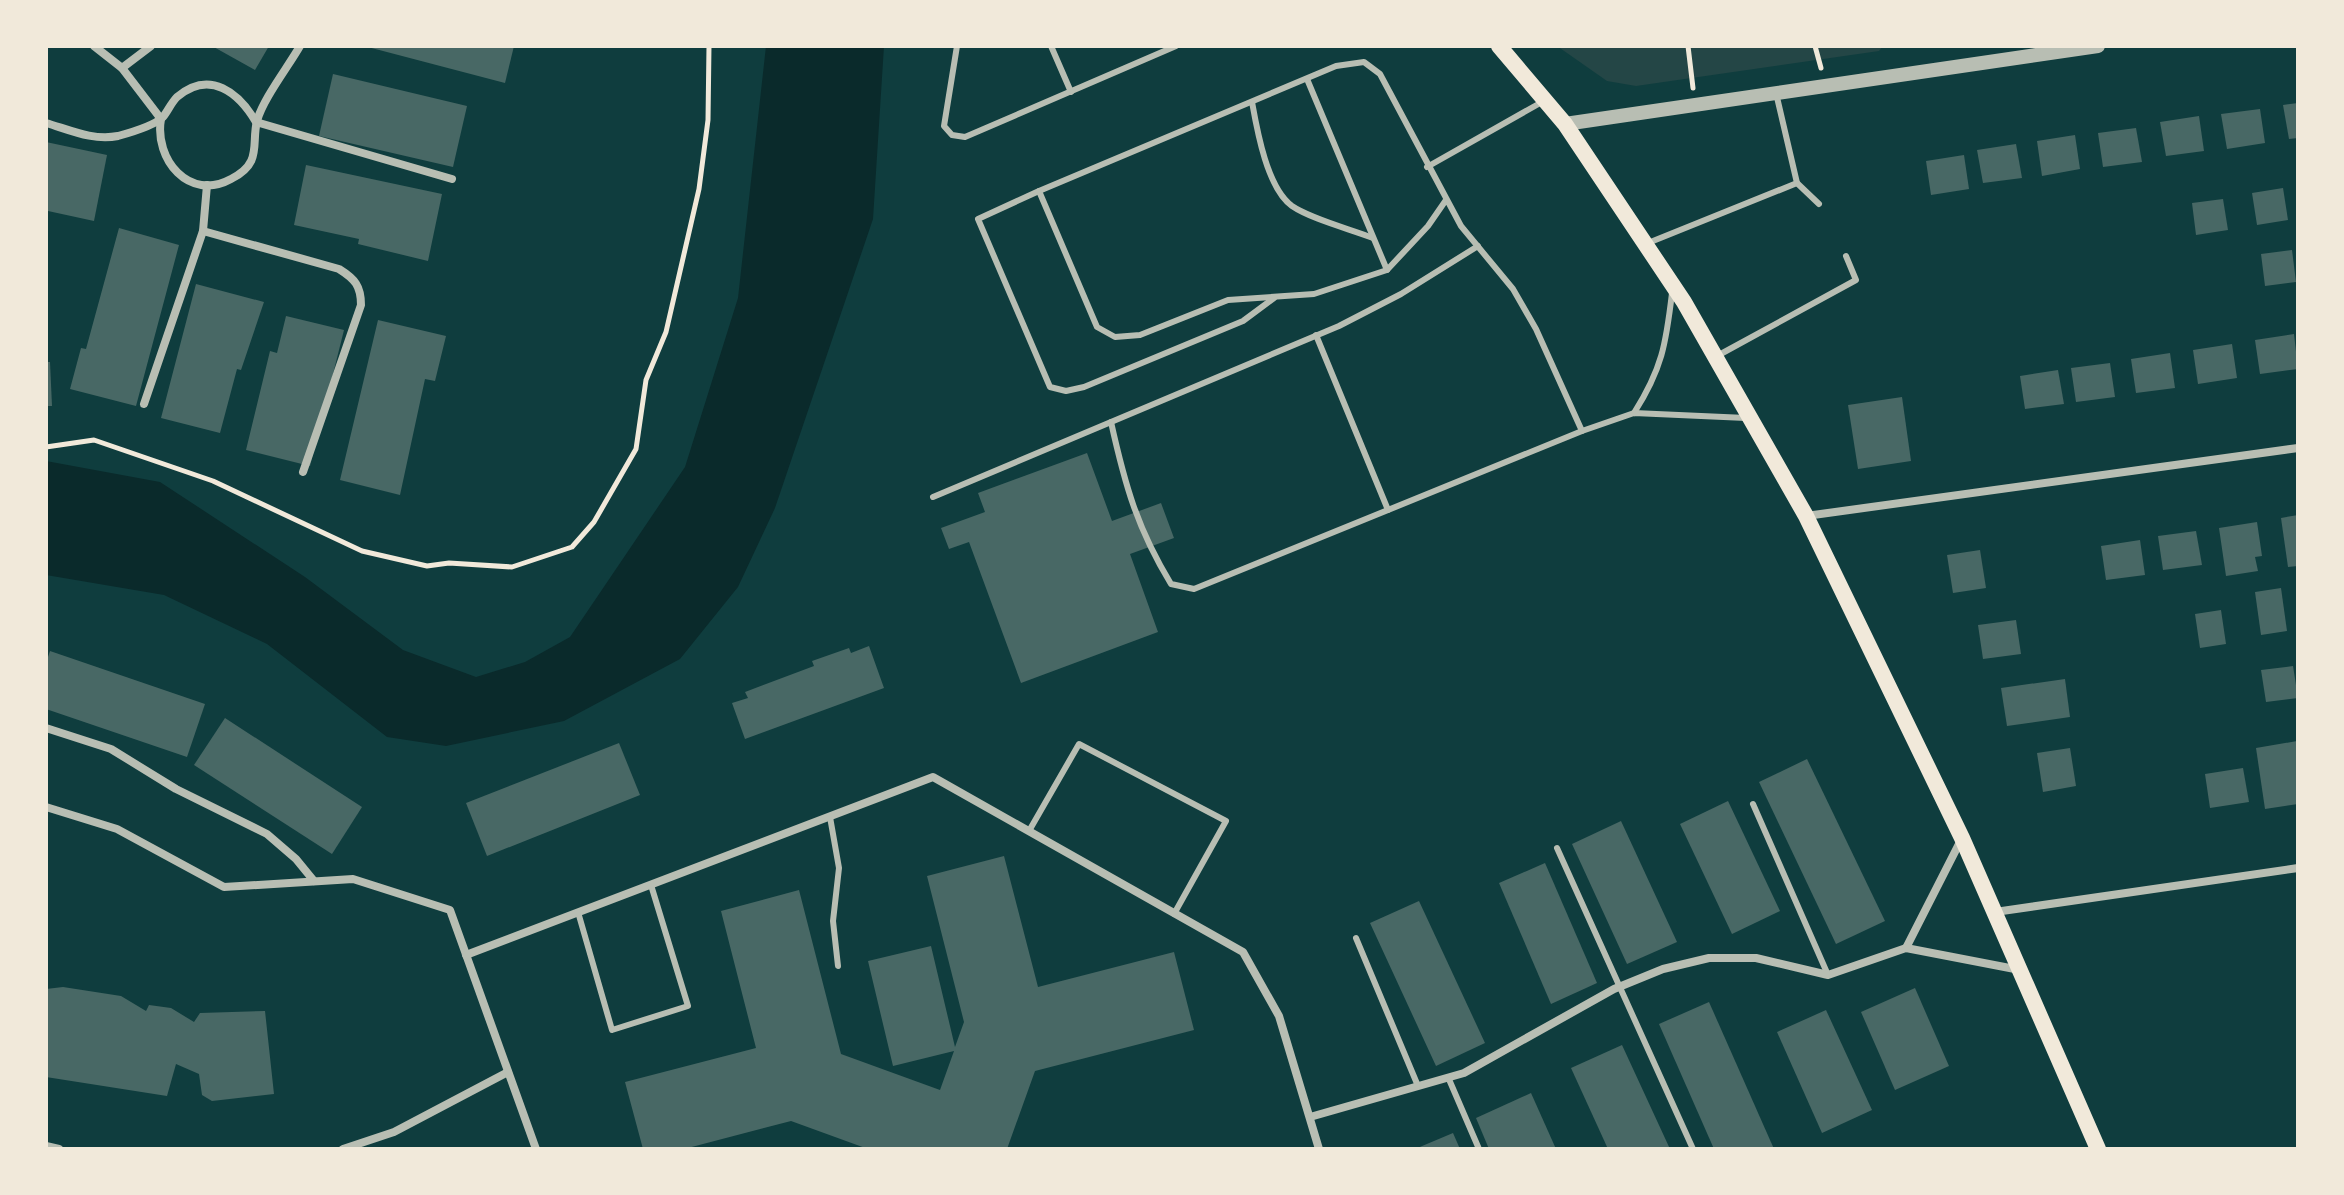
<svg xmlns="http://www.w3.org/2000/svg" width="2344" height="1195" viewBox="0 0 2344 1195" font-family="'Alegreya Sans',sans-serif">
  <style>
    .green { fill: #244646 }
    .water { fill: #0a2a2b }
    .building { fill: #486865 }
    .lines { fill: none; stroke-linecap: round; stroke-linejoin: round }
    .path { stroke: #f1e9da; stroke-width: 5 }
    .service { stroke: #b8beb3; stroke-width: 6 }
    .minor { stroke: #b8beb3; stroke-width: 8 }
    .tertiary { stroke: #b8beb3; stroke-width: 14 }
    .secondary { stroke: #f1e9da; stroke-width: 16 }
  </style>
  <rect width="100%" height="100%" fill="#0f3d3e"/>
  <path class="green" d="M 1557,46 L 1883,46 L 1879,51 L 1636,86 L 1607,81 Z"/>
  <path class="water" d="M 766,46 L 884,46 L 873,219 L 775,508 L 738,587 L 680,659 L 564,721 L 446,746 L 387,737 L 267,644 L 164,595 L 46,575 L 46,461 L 160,482 L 305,577 L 403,650 L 476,677 L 525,662 L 570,637 L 685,467 L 738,298 Z"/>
  <g class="building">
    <path d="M 212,46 L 269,46 L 255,70 Z"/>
    <path d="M 364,46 L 514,46 L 505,83 Z"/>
    <path d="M 333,74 L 467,106 L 453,167 L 319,136 Z"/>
    <path d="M 2298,103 L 2298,138 L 2289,139 L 2283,105 Z"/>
    <path d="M 2260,109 L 2265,143 L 2227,149 L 2221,114 Z"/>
    <path d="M 2199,116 L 2204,151 L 2166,156 L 2160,122 Z"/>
    <path d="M 2136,128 L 2142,162 L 2103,167 L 2098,133 Z"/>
    <path d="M 2075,135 L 2080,169 L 2042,176 L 2037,141 Z"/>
    <path d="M 46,142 L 107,155 L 94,221 L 48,211 Z"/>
    <path d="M 2016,144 L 2022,178 L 1983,183 L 1977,150 Z"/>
    <path d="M 1964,155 L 1969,189 L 1931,195 L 1926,161 Z"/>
    <path d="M 306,165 L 442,194 L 428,261 L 358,244 L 359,239 L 294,225 Z"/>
    <path d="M 2283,188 L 2288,220 L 2257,225 L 2252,193 Z"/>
    <path d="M 2223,199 L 2228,230 L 2196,235 L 2192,203 Z"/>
    <path d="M 119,228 L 179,245 L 136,406 L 70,389 L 81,348 L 86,349 Z"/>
    <path d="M 2292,250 L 2296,282 L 2265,286 L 2261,254 Z"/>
    <path d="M 196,284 L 264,302 L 241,370 L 237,369 L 220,433 L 161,418 Z"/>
    <path d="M 286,316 L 344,330 L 310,466 L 246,450 L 270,351 L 277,353 Z"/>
    <path d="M 378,320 L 446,336 L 435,381 L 425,379 L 400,495 L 340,480 Z"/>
    <path d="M 2294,334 L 2298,369 L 2260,374 L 2255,340 Z"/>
    <path d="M 2232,344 L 2237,378 L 2198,384 L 2193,350 Z"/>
    <path d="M 2170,353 L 2175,388 L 2136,393 L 2131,359 Z"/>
    <path d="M 46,362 L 50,362 L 52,406 L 46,406 Z"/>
    <path d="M 2110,363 L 2115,397 L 2076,402 L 2071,368 Z"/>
    <path d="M 2058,370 L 2064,404 L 2025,409 L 2020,376 Z"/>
    <path d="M 1902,397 L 1911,461 L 1858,469 L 1848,405 Z"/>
    <path d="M 1087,453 L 1112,521 L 1161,503 L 1174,538 L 1130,554 L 1158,632 L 1021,683 L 969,542 L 949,549 L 941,528 L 985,512 L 978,493 Z"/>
    <path d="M 2298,515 L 2298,566 L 2288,567 L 2281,518 Z"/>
    <path d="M 2257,522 L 2262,556 L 2255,557 L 2258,571 L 2226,576 L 2219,528 Z"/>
    <path d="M 2196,531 L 2202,565 L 2163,570 L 2158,536 Z"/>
    <path d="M 2140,540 L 2145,575 L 2106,580 L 2101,546 Z"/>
    <path d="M 1980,550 L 1986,588 L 1953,593 L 1947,555 Z"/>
    <path d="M 2281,588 L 2287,631 L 2261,635 L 2255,592 Z"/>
    <path d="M 2221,610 L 2226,644 L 2200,648 L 2195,614 Z"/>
    <path d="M 2016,620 L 2021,654 L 1983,659 L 1978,625 Z"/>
    <path d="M 869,646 L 884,688 L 745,739 L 732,703 L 748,698 L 745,692 L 814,666 L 812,661 L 849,648 L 851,653 Z"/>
    <path d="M 50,651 L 205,704 L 187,757 L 46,709 L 46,663 Z"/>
    <path d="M 2293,666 L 2298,698 L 2266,702 L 2261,670 Z"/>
    <path d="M 2065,679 L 2070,717 L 2007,726 L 2001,688 Z"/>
    <path d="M 225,718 L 362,807 L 332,854 L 194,765 Z"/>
    <path d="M 2297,741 L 2298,804 L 2265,809 L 2256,748 Z"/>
    <path d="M 619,743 L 640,795 L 487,856 L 466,803 Z"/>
    <path d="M 2070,748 L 2076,786 L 2043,792 L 2037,753 Z"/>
    <path d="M 1807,759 L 1885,921 L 1836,944 L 1759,782 Z"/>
    <path d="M 2243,768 L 2249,802 L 2210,808 L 2205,774 Z"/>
    <path d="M 1728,801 L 1780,911 L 1732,934 L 1680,824 Z"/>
    <path d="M 1621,821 L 1677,942 L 1627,964 L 1572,844 Z"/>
    <path d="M 1004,856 L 1038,987 L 1174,952 L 1194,1030 L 1035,1071 L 1007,1149 L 868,1149 L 791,1121 L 684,1149 L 643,1149 L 625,1082 L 756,1048 L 721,911 L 799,890 L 841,1054 L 940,1090 L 954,1051 L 893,1066 L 868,961 L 931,946 L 955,1047 L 964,1022 L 927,876 Z"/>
    <path d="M 1545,863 L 1597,983 L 1551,1004 L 1499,883 Z"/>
    <path d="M 1419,901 L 1485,1043 L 1436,1066 L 1370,923 Z"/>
    <path d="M 63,987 L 121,996 L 146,1011 L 149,1005 L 171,1008 L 194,1022 L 200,1013 L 265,1011 L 274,1094 L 212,1101 L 202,1095 L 199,1074 L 176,1064 L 167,1096 L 46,1077 L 46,989 Z"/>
    <path d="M 1915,988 L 1949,1066 L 1895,1090 L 1861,1012 Z"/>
    <path d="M 1709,1002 L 1774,1149 L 1714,1149 L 1659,1024 Z"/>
    <path d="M 1826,1010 L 1872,1110 L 1822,1133 L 1777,1032 Z"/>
    <path d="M 1622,1045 L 1670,1149 L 1608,1149 L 1571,1068 Z"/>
    <path d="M 1531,1093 L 1556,1149 L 1489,1149 L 1476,1118 Z"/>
    <path d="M 1453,1133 L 1460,1149 L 1415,1149 Z"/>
  </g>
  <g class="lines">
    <g class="path">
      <path d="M 1688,46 L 1693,88"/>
      <path d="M 1815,46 L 1821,68"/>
      <path d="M 46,447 L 94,440 L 213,481 L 362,551 L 427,566 L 449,563 L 512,567 L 572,547 L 594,522 L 636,449 L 646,380 L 666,332 L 699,189 L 708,120 L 709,46"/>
    </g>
    <g class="service">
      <path d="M 957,46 L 944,126 L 952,135 L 965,137 L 1176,46"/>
      <path d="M 1051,46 L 1071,92"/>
      <path d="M 1307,79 L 1387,270"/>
      <path d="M 1252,102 C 1257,130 1267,188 1292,206 C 1311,219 1350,229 1373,238"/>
      <path d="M 1427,167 L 1542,102"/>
      <path d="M 1797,183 L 1819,204"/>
      <path d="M 1039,191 L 978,219 L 1050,387 L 1066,391 L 1084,387 L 1243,321 L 1274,298"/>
      <path d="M 1446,200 L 1428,226 L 1387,270 L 1314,294 L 1228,300 L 1140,335 L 1115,337 L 1097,327 L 1039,191 L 1336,66 L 1364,62 L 1380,74 L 1461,226 L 1513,289 L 1536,329 L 1582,431"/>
      <path d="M 1648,243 L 1797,183 L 1776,93"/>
      <path d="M 1316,335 L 1388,510"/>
      <path d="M 1717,356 L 1856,280 L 1846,256"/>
      <path d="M 1634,413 C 1662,369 1666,344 1672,293"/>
      <path d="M 1111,422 C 1125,485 1137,528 1171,584 L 1194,589 L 1582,431 L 1634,413 L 1746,418"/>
      <path d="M 933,497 L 1339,326 L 1401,294 L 1478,246"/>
      <path d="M 1753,804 L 1828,975"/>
      <path d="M 830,817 L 839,868 L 833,921 L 838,966"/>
      <path d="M 1029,831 L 1079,744 L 1226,821 L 1174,914"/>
      <path d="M 1557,848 L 1693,1149"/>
      <path d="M 578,912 L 612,1030 L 688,1006 L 651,885"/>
      <path d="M 1356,938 L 1418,1086"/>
      <path d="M 1448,1077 L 1479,1149"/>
    </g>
    <g class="minor">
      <path d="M 94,46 L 122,68 L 161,119 C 154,159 189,202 231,179 C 263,163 251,144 257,121 C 263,99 288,67 300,46"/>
      <path d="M 122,68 L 151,46"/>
      <path d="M 46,123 C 70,130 93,141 118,136 C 129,133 155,125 163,117 C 168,111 171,103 177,97 C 210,69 239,93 256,122 L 452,179"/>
      <path d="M 203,231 L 339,269 C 355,279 361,286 361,305 L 303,472"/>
      <path d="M 144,404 L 203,231 L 207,185"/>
      <path d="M 1806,516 L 2298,448"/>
      <path d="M 46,728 L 111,749 L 176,789 L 267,834 L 296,859 L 314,881"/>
      <path d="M 46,807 L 117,829 L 224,887 L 353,879 L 450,910 L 536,1149"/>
      <path d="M 1995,912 L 2298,868"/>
      <path d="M 1906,948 L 1962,838"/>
      <path d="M 466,955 L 933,777 L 1243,952 L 1279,1016 L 1319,1149"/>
      <path d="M 1310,1117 L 1464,1073 L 1614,989 L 1663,969 L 1709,958 L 1756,958 L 1828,975 L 1906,948 L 2020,970"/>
      <path d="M 46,1146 L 59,1149"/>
      <path d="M 343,1149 L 394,1132 L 508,1072"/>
    </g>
    <path class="tertiary" d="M 1565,124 L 2098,46"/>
    <path class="secondary" d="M 1499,46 L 1565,124 L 1684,302 L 1806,516 L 1962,838 L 2098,1149"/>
  </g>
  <rect width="2344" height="1195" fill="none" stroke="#f1e9da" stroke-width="96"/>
</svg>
